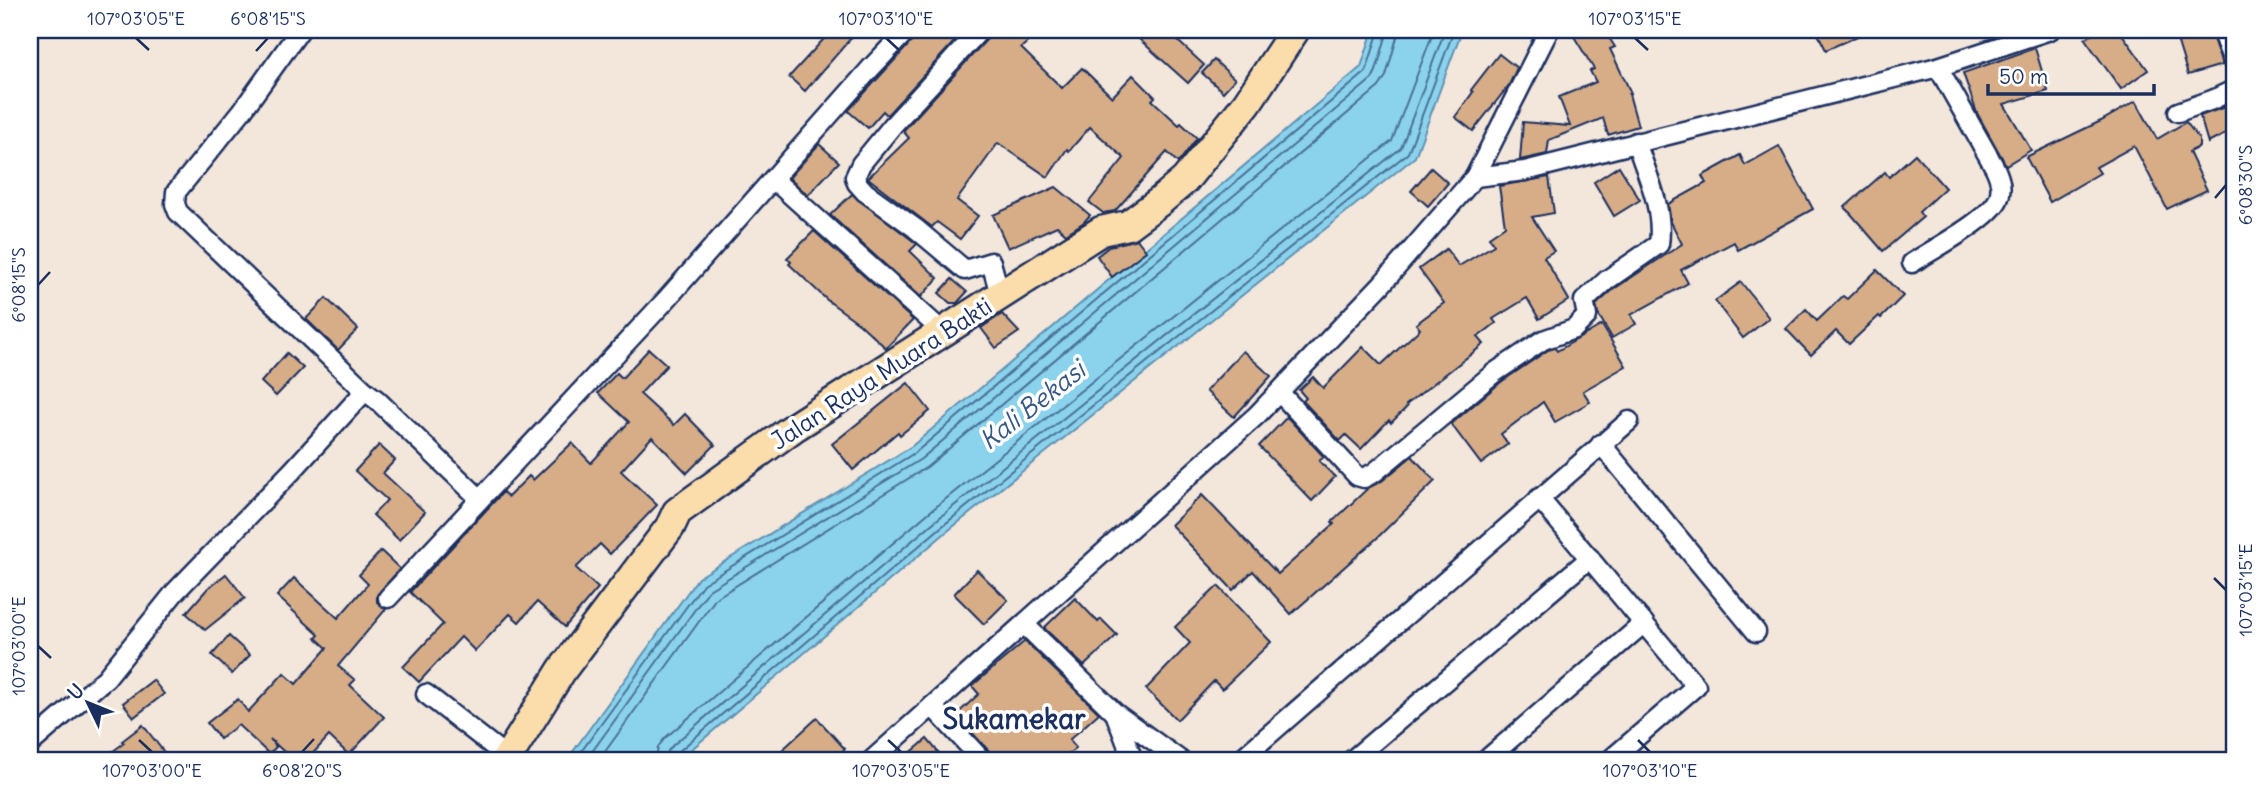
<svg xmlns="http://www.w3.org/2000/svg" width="2265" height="790" viewBox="0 0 2265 790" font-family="Delius,sans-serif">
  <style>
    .water { fill: #8bd2ec; stroke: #5e91b3; stroke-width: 2 }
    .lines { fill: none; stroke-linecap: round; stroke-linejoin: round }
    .shore { stroke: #487097; stroke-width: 2 }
    .building { fill: #d6ad87; stroke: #1b2f5e; stroke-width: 2 }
    .minor-casing { stroke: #1b2f5e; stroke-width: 23 }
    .primary-casing { stroke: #1b2f5e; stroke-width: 33 }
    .minor { stroke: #fff; stroke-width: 18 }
    .primary { stroke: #fbdcab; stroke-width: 28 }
    .ticks { fill: none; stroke: #1b2f5e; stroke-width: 2.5 }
    .labels { text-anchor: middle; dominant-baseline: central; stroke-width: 7; stroke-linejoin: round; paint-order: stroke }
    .street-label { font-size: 24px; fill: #1b2f5e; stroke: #fff }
    .water-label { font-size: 26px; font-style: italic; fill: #375882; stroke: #fff }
    .quarter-label { font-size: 28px; font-weight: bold; fill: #1b2f5e; stroke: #fff }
    .neatline { fill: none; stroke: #1b2f5e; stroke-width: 2.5 }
    .ticks-label { font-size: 18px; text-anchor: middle; fill: #1b2f5e }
  </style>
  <rect width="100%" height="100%" fill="#f3e6db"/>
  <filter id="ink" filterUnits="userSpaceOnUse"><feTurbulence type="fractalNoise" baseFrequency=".0143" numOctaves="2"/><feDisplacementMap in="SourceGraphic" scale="14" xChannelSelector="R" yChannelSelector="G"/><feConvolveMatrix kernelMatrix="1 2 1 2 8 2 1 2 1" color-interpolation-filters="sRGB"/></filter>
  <g filter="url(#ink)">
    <path class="water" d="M 1373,30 L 1462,30 L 1415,157 L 944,534 L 679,760 L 567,760 L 698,578 L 912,446 L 1361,67 Z"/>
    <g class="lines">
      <g class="shore">
        <path d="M 575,760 L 703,584 L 916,452 L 1366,72 L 1379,30"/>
        <path d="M 586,760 L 709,590 L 921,459 L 1372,79 L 1376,71 L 1388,30"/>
        <path d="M 599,760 L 716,598 L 927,467 L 1379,87 L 1386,76 L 1399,30"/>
        <path d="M 656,760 L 658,747 L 665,738 L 927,514 L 1392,141 L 1434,30"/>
        <path d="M 666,760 L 668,751 L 673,745 L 934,522 L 1401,148 L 1445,30"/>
        <path d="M 675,760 L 678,752 L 940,528 L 1408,153 L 1454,30"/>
      </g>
    </g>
    <g class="building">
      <path d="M 832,30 L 858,30 L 805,91 L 789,77 Z"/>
      <path d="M 918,30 L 965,30 L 887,115 L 883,111 L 868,128 L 848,111 L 915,38 Z"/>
      <path d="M 991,30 L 1023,30 L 1031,39 L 1021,48 L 1062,88 L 1082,68 L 1112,97 L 1133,75 L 1155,97 L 1152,100 L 1179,125 L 1181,123 L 1197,138 L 1178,163 L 1167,152 L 1115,211 L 1103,213 L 1089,202 L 1124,158 L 1090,127 L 1069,151 L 1067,149 L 1048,177 L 998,143 L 957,200 L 978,216 L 960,239 L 937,222 L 932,227 L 868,178 L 909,138 L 903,131 L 988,38 Z"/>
      <path d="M 1129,30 L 1166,30 L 1204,65 L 1188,83 Z"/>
      <path d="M 1570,30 L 1604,30 L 1615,47 L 1610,49 L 1631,93 L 1629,94 L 1638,126 L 1608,135 L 1603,118 L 1549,140 L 1547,154 L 1520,160 L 1523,122 L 1570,126 L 1559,97 L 1596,82 L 1590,71 L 1594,69 Z"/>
      <path d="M 1816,30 L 1871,30 L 1826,50 Z"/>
      <path d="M 2097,30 L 2119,30 L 2148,70 L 2121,89 L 2085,39 Z"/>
      <path d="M 2174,30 L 2210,30 L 2222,65 L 2188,75 Z"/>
      <path d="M 2035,48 L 2048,91 L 2004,104 L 2031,150 L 2006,165 L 1977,113 L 1963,73 Z"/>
      <path d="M 1499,54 L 1517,68 L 1509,85 L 1473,131 L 1455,117 L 1473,92 L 1471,90 Z"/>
      <path d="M 1214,60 L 1235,79 L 1223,92 L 1202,73 Z"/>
      <path d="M 2136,101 L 2157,139 L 2186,122 L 2199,139 L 2199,147 L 2189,152 L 2207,190 L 2167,209 L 2134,146 L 2096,167 L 2100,173 L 2050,202 L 2026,157 L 2101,121 Z"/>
      <path d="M 2225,107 L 2235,129 L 2208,143 L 2200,116 Z"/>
      <path d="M 819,144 L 839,162 L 808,195 L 789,178 Z"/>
      <path d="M 1779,146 L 1813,209 L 1738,250 L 1734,242 L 1681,270 L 1688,283 L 1631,315 L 1636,324 L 1612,338 L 1598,314 L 1596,305 L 1614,289 L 1682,244 L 1671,222 L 1668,204 L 1706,183 L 1702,176 L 1740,155 L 1745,165 Z"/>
      <path d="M 1915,154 L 1945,188 L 1919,212 L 1923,217 L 1883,251 L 1845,207 L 1885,172 L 1889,177 Z"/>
      <path d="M 1619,166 L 1640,200 L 1614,216 L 1594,182 Z"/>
      <path d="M 1431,168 L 1448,183 L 1428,206 L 1411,191 Z"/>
      <path d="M 1549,177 L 1554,213 L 1532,217 L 1554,251 L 1544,257 L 1569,300 L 1539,319 L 1527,298 L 1493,319 L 1496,323 L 1478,337 L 1484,344 L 1406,405 L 1407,407 L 1391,423 L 1389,420 L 1361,449 L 1346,435 L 1340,441 L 1303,401 L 1306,398 L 1299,390 L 1313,377 L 1323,388 L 1363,347 L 1381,365 L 1420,329 L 1416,324 L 1444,303 L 1419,269 L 1446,249 L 1459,266 L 1494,245 L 1489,237 L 1505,226 L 1499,186 Z"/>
      <path d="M 1056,187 L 1090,215 L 1084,222 L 1066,234 L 1057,226 L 1008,248 L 993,215 Z"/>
      <path d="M 852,194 L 917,244 L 910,251 L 938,278 L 921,297 L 830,215 Z"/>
      <path d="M 814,231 L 913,320 L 886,348 L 860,324 L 827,300 L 789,264 L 791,262 L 787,258 Z"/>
      <path d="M 1137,239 L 1146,251 L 1112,277 L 1097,256 L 1110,246 Z"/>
      <path d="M 1877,270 L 1903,296 L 1881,318 L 1879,316 L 1849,344 L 1836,331 L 1811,355 L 1786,329 L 1806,309 L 1817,321 L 1843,296 L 1847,299 Z"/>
      <path d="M 952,279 L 967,292 L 957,303 L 950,303 L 939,293 Z"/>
      <path d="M 1741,282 L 1769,318 L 1743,338 L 1715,301 Z"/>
      <path d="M 326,298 L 358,329 L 338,350 L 306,319 Z"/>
      <path d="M 1002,314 L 1019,332 L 996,348 L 981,328 Z"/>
      <path d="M 1602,325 L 1626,366 L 1583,391 L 1590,402 L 1555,422 L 1543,402 L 1501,434 L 1508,444 L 1481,464 L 1451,424 L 1501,382 L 1548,350 L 1555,348 L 1557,351 Z"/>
      <path d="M 649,349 L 667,365 L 640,394 L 674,425 L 685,414 L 715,445 L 687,473 L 652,437 L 621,471 L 657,505 L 610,554 L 600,544 L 576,568 L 598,588 L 565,627 L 537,602 L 519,622 L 510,614 L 475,651 L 461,637 L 419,682 L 403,667 L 443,624 L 410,592 L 503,492 L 508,497 L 529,476 L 533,480 L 572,443 L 591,463 L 629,422 L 598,393 L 617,373 L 622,378 Z"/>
      <path d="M 1243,351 L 1271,376 L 1234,417 L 1206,391 Z"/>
      <path d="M 287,353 L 303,368 L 276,396 L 261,382 Z"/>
      <path d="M 908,383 L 930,411 L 900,435 L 898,432 L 853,470 L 832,444 Z"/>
      <path d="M 1287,417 L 1324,457 L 1319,461 L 1335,477 L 1312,501 L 1259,446 Z"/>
      <path d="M 379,445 L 395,460 L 383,473 L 425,512 L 399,540 L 373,515 L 387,500 L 355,471 Z"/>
      <path d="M 1412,456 L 1435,481 L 1376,539 L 1291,614 L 1253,571 L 1233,590 L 1171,525 L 1202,495 L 1278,574 L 1334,524 L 1332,522 L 1368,488 L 1382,481 Z"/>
      <path d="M 381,551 L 400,569 L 377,595 L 377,602 L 386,609 L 338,666 L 355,680 L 350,685 L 384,717 L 349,755 L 329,736 L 307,760 L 293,760 L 270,739 L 276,747 L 269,754 L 238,725 L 220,739 L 207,723 L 238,699 L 248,712 L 284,673 L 296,684 L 327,648 L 316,638 L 319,635 L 277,596 L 294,578 L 338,618 L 368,584 L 359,575 Z"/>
      <path d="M 977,570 L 1008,600 L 984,624 L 954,594 Z"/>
      <path d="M 226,574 L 245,598 L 205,630 L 186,613 L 208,588 Z"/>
      <path d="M 1218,586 L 1271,642 L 1222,689 L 1214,681 L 1177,720 L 1146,689 L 1190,643 L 1175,627 Z"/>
      <path d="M 1075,598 L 1098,622 L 1101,619 L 1117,635 L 1084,666 L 1044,628 Z"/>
      <path d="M 229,636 L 250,655 L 232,674 L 212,655 Z"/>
      <path d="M 1025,641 L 1099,713 L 1069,740 L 1076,748 L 1062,760 L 993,760 L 990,752 L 956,715 L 979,694 L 972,686 Z"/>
      <path d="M 153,680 L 164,694 L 134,717 L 123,703 Z"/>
      <path d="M 817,718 L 845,749 L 832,760 L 790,760 L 781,751 Z"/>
      <path d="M 143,725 L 170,760 L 101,760 L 124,743 L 122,741 Z"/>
      <path d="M 927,739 L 945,760 L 902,760 Z"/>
    </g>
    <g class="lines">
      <g class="minor-casing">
        <g id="minor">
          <path d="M 300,30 L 242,111 L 176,192 L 175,204 L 178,212 L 365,391"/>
          <path d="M 980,30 L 893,125 L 861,164 L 855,177 L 857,183 L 865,192 L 915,228 L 965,270 L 991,262 L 1000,295"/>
          <path d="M 2221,30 L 2235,66"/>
          <path d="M 2178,112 L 2212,100 L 2235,89"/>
          <path d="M 1475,177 L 1525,171 L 1938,67 L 2050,30"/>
          <path d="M 773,179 L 942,331"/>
          <path d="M 1912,263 C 1932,250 1988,220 1998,200 C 2003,189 2000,179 1995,168 L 1938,67"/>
          <path d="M 1280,393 L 1357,476 L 1364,478 L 1375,472 L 1494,373 L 1543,340 L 1574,329 L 1587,316 L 1584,301 L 1607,280 L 1659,244 C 1664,209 1647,175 1636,142"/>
          <path d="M 1601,444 L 1756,632"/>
          <path d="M 1539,498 L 1696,686 L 1610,760"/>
          <path d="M 388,598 L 666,300 L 870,69 L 907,30"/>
          <path d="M 1024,624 L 1115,713 L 1133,760"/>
          <path d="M 426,694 L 507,757"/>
          <path d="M 932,706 L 982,760"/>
          <path d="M 1115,713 L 1180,760"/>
          <path d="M 30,744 L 106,678 L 175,592 L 292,471 L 365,391 L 377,400 L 479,498"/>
          <path d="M 872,760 L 1257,415 L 1382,284 L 1475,177 L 1549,30"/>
          <path d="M 1240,760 L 1629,421"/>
          <path d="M 1352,760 L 1590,558"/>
          <path d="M 1486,760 L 1644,623"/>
        </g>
      </g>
      <g class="primary-casing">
        <path id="primary" d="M 506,760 L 562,670 L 670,527 L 677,512 L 796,426 L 1101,231 L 1128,225 L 1159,202 L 1185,180 L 1247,103 L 1295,30"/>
      </g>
      <use href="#minor" class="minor"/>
      <use href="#primary" class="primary"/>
    </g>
  </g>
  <path class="ticks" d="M 136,38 L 149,50M 886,38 L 899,50M 1635,38 L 1648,50M 256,51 L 268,38M 2215,198 L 2226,185M 38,285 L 50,272M 2214,578 L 2226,590M 38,646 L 51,658M 139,740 L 152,752M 888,740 L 901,752M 1638,740 L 1650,752M 302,752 L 314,739"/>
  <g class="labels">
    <g class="street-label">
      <text transform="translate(881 373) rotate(-33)">Jalan Raya Muara Bakti</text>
    </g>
    <g class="water-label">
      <text transform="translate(1032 405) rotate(-38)">Kali Bekasi</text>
    </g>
    <g class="quarter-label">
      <text x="1014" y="719">Sukamekar</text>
    </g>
  </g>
  <rect width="2265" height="790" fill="none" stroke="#fff" stroke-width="77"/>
  <g transform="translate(88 703) rotate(313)" stroke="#ffffff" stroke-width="5" paint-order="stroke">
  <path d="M0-5L12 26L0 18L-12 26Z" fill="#1b2f5e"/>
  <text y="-10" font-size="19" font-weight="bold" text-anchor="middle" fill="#1b2f5e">U</text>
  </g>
  <path d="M1988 84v10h166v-10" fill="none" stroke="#1b2f5e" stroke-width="3.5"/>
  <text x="1999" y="84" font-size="21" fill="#1b2f5e" stroke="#ffffff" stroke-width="5" paint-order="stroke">50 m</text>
  <rect x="38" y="38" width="2188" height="714" class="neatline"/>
  <g class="ticks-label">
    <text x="136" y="25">107°03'05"E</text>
    <text x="268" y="25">6°08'15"S</text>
    <text x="886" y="25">107°03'10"E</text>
    <text x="1635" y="25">107°03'15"E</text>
    <text transform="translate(2246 185) rotate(-90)" y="6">6°08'30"S</text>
    <text transform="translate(19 285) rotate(-90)" y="6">6°08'15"S</text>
    <text transform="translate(2246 590) rotate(-90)" y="6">107°03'15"E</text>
    <text transform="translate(19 646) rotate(-90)" y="6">107°03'00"E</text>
    <text x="152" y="777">107°03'00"E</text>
    <text x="302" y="777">6°08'20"S</text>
    <text x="901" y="777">107°03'05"E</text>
    <text x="1650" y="777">107°03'10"E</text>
  </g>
</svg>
